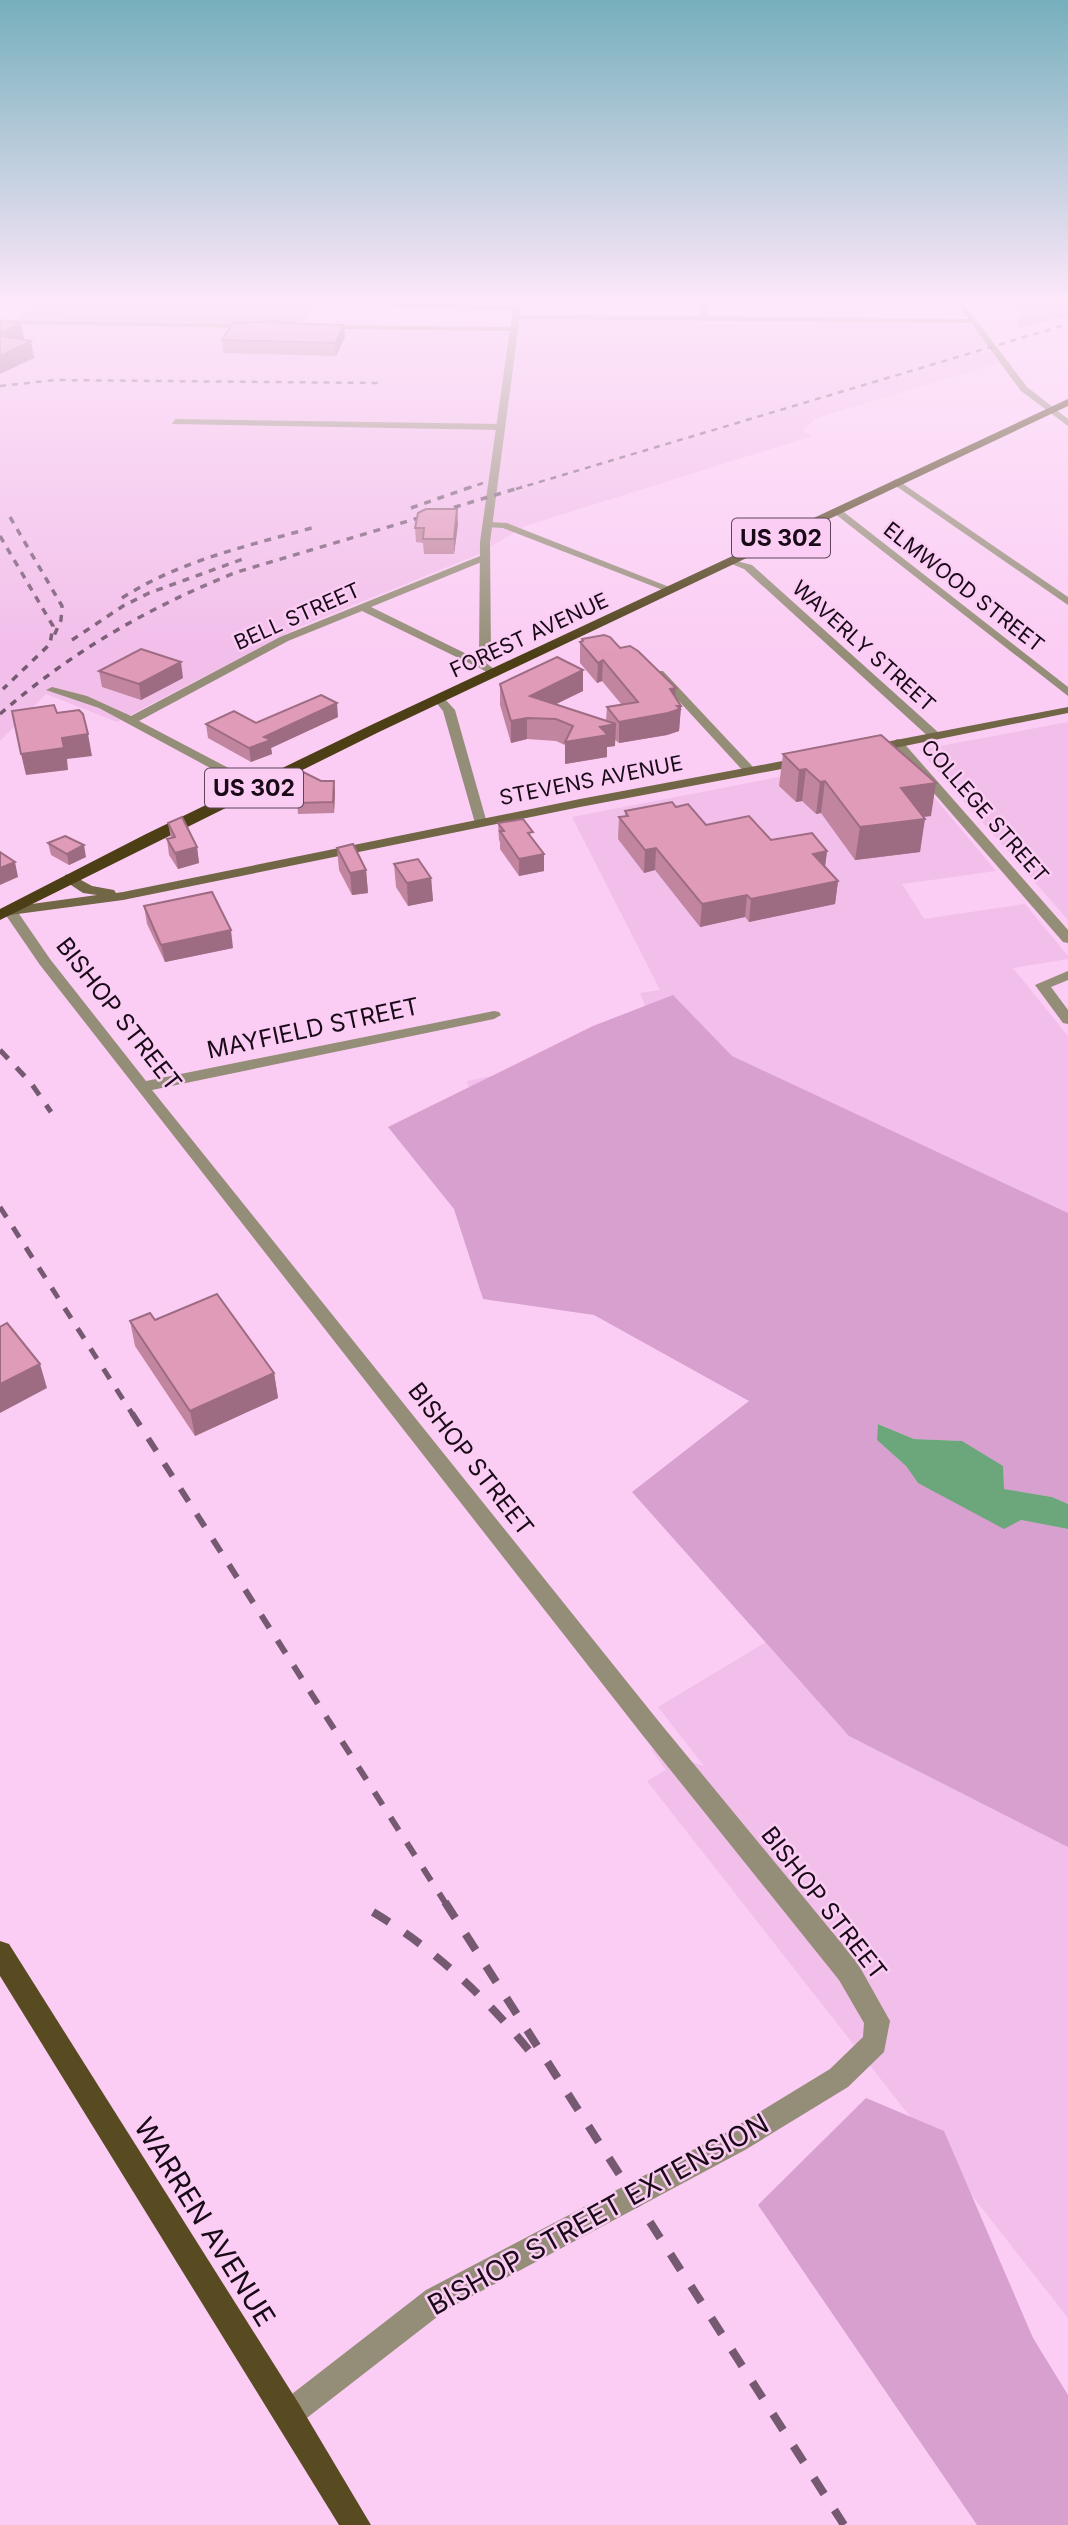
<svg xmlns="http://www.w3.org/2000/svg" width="1068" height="2525" viewBox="0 0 1068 2525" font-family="Inter,sans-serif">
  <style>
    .built { fill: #f2beea }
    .green { fill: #d7a0cf }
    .water { fill: #6ba77b }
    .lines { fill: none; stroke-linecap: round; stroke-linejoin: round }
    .minor { fill: #948d77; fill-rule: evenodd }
    .tertiary { fill: #948d77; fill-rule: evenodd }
    .secondary { fill: #716646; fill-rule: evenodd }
    .primary { fill: #584a21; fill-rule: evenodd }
    .trunk { fill: #4c3f16; fill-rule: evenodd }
    .rail-far4 { stroke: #755971; stroke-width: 2.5; stroke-dasharray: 6 6; stroke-linecap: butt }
    .rail-far3 { stroke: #755971; stroke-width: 3.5; stroke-dasharray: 7 7; stroke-linecap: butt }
    .rail-far2 { stroke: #755971; stroke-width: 5; stroke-dasharray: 12 12; stroke-linecap: butt }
    .rail-far1 { stroke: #755971; stroke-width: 6; stroke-dasharray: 15 15; stroke-linecap: butt }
    .rail { stroke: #755971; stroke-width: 8; stroke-dasharray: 19 19; stroke-linecap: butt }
    .wall { fill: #c1859f }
    .shaded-wall { fill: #9d6c82 }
    .building { fill: #e09bb9; stroke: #9d6c82; stroke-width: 2 }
    .labels { text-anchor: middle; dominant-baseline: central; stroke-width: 5; stroke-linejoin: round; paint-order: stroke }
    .far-street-label { font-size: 21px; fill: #190a18; stroke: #fbcdf4 }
    .shield { fill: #fbcdf4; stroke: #5d445a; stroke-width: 2 }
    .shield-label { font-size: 23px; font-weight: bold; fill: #190a18 }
    .street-label { font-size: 24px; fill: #190a18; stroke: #fbcdf4 }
    .near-street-label { font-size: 28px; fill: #190a18; stroke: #fbcdf4 }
  </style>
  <rect width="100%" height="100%" fill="#fbcdf4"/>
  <g class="built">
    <path d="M 523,318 L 969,323 L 999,363 L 816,418 L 803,431 L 812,436 L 525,526 L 477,555 L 299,627 L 117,722 L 46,694 L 0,741 L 0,325 L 519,333 Z"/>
    <path d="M 1068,722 L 1068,920 L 919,750 Z"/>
    <path d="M 898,754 L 996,871 L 902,884 L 924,919 L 1025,904 L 1068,956 L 1068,959 L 1013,968 L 1068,1036 L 1068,2318 L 647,1781 L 666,1770 L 651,1749 L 704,1766 L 658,1707 L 781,1633 L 761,1398 L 469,1089 L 467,1081 L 660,1043 L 640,993 L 660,990 L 572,817 Z"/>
  </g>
  <g class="green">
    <path d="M 44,300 L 318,300 L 301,324 L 17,319 Z"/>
    <path d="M 1014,300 L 1068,300 L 1068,316 L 1020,328 L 1016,319 L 1022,317 Z"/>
    <path d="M 673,995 L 732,1056 L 1068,1213 L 1068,1504 L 1052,1497 L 1004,1489 L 962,1441 L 914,1439 L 879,1424 L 877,1440 L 906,1466 L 918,1483 L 1021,1520 L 1068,1529 L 1068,1847 L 849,1736 L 632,1492 L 749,1401 L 594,1315 L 483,1299 L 454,1209 L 388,1127 L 593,1026 Z"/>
    <path d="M 866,2098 L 944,2131 L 1033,2338 L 1068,2395 L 1068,2525 L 977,2525 L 758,2205 Z"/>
  </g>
  <path class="water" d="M 878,1424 L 914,1439 L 962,1441 L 1003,1466 L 1004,1489 L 1052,1497 L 1068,1504 L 1068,1529 L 1021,1520 L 1004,1529 L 918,1483 L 906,1466 L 877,1440 Z"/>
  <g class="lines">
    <g class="minor">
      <path d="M 388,300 L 395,300 L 395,303 L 521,307 L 517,309 L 390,307 L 386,305 Z"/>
      <path d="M 698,300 L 706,300 L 708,316 L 972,319 L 976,321 L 972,323 L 516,319 L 512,317 L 516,315 L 700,316 Z"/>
      <path d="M 0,320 L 252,324 L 256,326 L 252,328 L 0,324 Z"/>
      <path d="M 322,325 L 515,327 L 519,329 L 515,331 L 319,329 Z"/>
      <path d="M 175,419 L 501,424 L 505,427 L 501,430 L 172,424 Z"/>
      <path d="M 896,479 L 1068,597 L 1068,605 L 893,484 L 891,482 Z"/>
      <path d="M 834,509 L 840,509 L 1068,687 L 1068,696 L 834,513 Z"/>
      <path d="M 489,522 L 507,523 L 677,590 L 668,592 L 503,528 L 486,527 L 484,525 Z"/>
      <path d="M 485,554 L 489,555 L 489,559 L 371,607 L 483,662 L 483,666 L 475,666 L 362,611 L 288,641 L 139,721 L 259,784 L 259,790 L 251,790 L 99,708 L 46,690 L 52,687 L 87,696 L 131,716 L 280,637 Z"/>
      <path d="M 729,559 L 752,565 L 939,733 L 939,739 L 931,739 L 744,569 L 729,563 Z"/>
      <path d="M 655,671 L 663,671 L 754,768 L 754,774 L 746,774 L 655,675 Z"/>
      <path d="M 436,698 L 444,698 L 455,710 L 487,823 L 486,826 L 476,826 L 475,823 L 443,711 L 434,700 Z"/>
      <path d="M 897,739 L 901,740 L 1068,930 L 1068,943 L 1063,942 L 893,746 L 891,743 Z"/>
      <path d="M 10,907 L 15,908 L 50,959 L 146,1081 L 494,1011 L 499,1012 L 501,1015 L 494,1019 L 152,1090 L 660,1723 L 857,1962 L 890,2021 L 884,2052 L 848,2087 L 745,2150 L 446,2310 L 299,2424 L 289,2429 L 279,2424 L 274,2414 L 279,2404 L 426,2290 L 727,2132 L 830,2069 L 863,2037 L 864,2023 L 839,1980 L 644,1737 L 40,965 L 3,911 Z"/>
      <path d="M 1068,971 L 1068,980 L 1051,987 L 1068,1010 L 1068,1024 L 1063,1023 L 1035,985 Z"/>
    </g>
    <g class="tertiary">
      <path d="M 514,300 L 522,300 L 490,542 L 491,657 L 486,663 L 501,674 L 495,677 L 473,664 L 479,657 L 480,542 Z"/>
      <path d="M 954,300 L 961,300 L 1027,387 L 1068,419 L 1068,426 L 1021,391 Z"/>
    </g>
    <g class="secondary">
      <path d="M 1068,707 L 1068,713 L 870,753 L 864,749 L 870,745 Z"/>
      <path d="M 804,757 L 810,761 L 808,764 L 580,807 L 123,900 L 10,915 L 3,911 L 10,907 L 97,895 L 83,893 L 65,881 L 65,875 L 70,874 L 92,886 L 114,890 L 116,893 L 123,892 L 580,799 Z"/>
    </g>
    <path class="primary" d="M 0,1941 L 9,1944 L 299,2404 L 371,2525 L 339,2525 L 0,1976 Z"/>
    <path class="trunk" d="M 1068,399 L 1068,406 L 379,732 L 0,920 L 0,909 L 146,834 L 369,726 Z"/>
    <g class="rail-far4">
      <path d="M 0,386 L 55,380 L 379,383"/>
      <path d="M 466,489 L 483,483"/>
      <path d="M 516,489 L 1068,324"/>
    </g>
    <g class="rail-far3">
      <path d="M 411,508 L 471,487"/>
      <path d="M 10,517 L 62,606 L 61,620 L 53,638"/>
      <path d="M 0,536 L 53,626 L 50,644 L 3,689"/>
      <path d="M 122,598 C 181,560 248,546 315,527"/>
      <path d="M 72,640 L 123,606 L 149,593 L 243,559"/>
      <path d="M 0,714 C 71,652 149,607 237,572 L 522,487"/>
    </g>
    <g class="rail-far2">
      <path d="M 0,1050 L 31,1083 L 51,1112"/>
      <path d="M 0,1207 L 133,1415"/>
    </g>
    <path class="rail-far1" d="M 132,1413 L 446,1904"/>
    <g class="rail">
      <path d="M 445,1902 L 844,2525"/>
      <path d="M 373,1912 C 439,1952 492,2003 539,2063"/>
    </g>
  </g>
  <g class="wall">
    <path d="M 278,323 L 345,337 L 336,356 L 223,353 L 222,340 Z"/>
    <path d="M 458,524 L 454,554 L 424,554 L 423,543 L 416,542 L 415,528 Z"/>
    <path d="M 582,639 L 620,648 L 675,697 L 681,706 L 679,731 L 667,735 L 619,743 L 615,740 L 615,746 L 607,747 L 607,757 L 565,764 L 565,745 L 556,741 L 527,739 L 511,743 L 500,705 L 500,684 L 583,670 L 583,691 L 555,704 L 606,721 L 607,707 L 622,705 L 602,681 L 597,683 L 580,663 L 580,642 L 581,641 Z"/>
    <path d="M 99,671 L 183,678 L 141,700 L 102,687 Z"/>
    <path d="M 338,717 L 271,748 L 272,754 L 251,762 L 208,738 L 206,724 L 256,723 Z"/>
    <path d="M 783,754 L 931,816 L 923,817 L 920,852 L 855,860 L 821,813 L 816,814 L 802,801 L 796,802 L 779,786 Z"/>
    <path d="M 335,792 L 334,813 L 298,814 L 297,803 Z"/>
    <path d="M 676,807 L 706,825 L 827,851 L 825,867 L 838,881 L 835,904 L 749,922 L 745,917 L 700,927 L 655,870 L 644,873 L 618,839 L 619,817 L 625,816 L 625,811 Z"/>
    <path d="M 168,823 L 197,847 L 199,863 L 178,869 L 169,855 L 167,839 L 171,838 Z"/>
    <path d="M 498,823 L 533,839 L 544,871 L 519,876 L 500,849 L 500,842 L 499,840 Z"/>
    <path d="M 48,843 L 86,857 L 69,865 L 51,855 Z"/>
    <path d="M 337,848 L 366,870 L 368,893 L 352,895 L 339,870 Z"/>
    <path d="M 394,864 L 431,878 L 433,901 L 408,906 L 396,887 Z"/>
    <path d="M 144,906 L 233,948 L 165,962 L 147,924 Z"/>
    <path d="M 155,1320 L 274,1373 L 278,1398 L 195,1436 L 135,1346 L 130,1321 Z"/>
  </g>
  <g class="shaded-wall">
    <path d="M 21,323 L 24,339 L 0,351 L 0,333 Z"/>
    <path d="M 344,325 L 345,337 L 336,356 L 335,343 Z"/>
    <path d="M 31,341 L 34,358 L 0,374 L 0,356 Z"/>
    <path d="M 457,509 L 458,524 L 454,554 L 454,539 Z"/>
    <path d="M 603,660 L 602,681 L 597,683 L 598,663 Z"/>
    <path d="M 181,662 L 183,678 L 141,700 L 139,684 Z"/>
    <path d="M 583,670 L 583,691 L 530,717 L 530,696 Z"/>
    <path d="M 676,688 L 674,710 L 670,689 Z"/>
    <path d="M 337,703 L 338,717 L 271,748 L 272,754 L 251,762 L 249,748 L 264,737 Z"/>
    <path d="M 681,706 L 679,731 L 667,735 L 619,743 L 619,722 Z"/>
    <path d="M 527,718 L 527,739 L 511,743 L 511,721 Z"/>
    <path d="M 616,724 L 615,746 L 607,747 L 607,757 L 565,764 L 565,742 L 600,727 Z"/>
    <path d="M 88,734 L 92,756 L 67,759 L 68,770 L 26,775 L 21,754 L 62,738 Z"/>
    <path d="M 806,769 L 802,801 L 796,802 L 799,770 Z"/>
    <path d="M 334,781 L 335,792 L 334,813 L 333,802 Z"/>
    <path d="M 825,781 L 821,813 L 816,814 L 820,782 Z"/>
    <path d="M 936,783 L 931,816 L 895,820 L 901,788 Z"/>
    <path d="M 925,819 L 920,852 L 855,860 L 860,827 Z"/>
    <path d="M 84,845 L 86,857 L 69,865 L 67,854 Z"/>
    <path d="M 197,847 L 199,863 L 178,869 L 175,853 Z"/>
    <path d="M 656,848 L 655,870 L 644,873 L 645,850 Z"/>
    <path d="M 827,851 L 824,874 L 813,854 Z"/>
    <path d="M 544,854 L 544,871 L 519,876 L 519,859 Z"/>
    <path d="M 15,862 L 18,877 L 0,885 L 0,868 Z"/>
    <path d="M 366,870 L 368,893 L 352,895 L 350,873 Z"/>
    <path d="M 431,878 L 433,901 L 408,906 L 407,883 Z"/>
    <path d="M 838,881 L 835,904 L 749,922 L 751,899 Z"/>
    <path d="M 747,895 L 745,917 L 700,927 L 702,904 Z"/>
    <path d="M 231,930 L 233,948 L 165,962 L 161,945 Z"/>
    <path d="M 40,1364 L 47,1388 L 0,1413 L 0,1384 Z"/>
    <path d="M 274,1373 L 278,1398 L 195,1436 L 190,1411 Z"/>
  </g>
  <g class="building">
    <path d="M 0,320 L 21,323 L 0,333 Z"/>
    <path d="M 278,321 L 276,323 L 344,325 L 335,343 L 222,340 L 233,323 Z"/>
    <path d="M 0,336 L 31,341 L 0,356 Z"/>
    <path d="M 426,509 L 457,509 L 454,539 L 423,539 L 424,528 L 415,528 L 418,513 Z"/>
    <path d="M 604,635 L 610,637 L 620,648 L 630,646 L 638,651 L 676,688 L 670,689 L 681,706 L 677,706 L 680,709 L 668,713 L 619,722 L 607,707 L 638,702 L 603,660 L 598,663 L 580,642 L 583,641 L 582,639 Z"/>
    <path d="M 141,649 L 181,662 L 139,684 L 99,671 Z"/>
    <path d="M 557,657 L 583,670 L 530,696 L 616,724 L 600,727 L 608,735 L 565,742 L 573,726 L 556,719 L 527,718 L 511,721 L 500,684 Z"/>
    <path d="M 321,695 L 337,703 L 264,737 L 271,740 L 249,748 L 206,724 L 234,711 L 256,723 Z"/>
    <path d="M 54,705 L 57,713 L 79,710 L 83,714 L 88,734 L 62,738 L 64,748 L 21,754 L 12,711 Z"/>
    <path d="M 881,735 L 936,783 L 901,788 L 925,819 L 860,827 L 825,781 L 820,782 L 806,769 L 799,770 L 783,754 Z"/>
    <path d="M 299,770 L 321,781 L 334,781 L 333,802 L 297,803 Z"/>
    <path d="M 672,802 L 676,807 L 688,804 L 706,825 L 749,816 L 771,840 L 812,833 L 827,851 L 813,854 L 838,881 L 751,899 L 747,895 L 702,904 L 656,848 L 645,850 L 619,817 L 628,816 L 625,811 Z"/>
    <path d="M 182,817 L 197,847 L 175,853 L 167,839 L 175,837 L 168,823 Z"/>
    <path d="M 523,819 L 533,832 L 528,833 L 544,854 L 519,859 L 500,831 L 504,831 L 498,823 Z"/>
    <path d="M 65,836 L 84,845 L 67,854 L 48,843 Z"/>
    <path d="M 353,844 L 366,870 L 350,873 L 337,848 Z"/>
    <path d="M 0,852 L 15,862 L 0,868 Z"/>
    <path d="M 418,859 L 431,878 L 407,883 L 394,864 Z"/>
    <path d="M 212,892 L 231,930 L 161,945 L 144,906 Z"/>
    <path d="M 217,1294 L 274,1373 L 190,1411 L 130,1321 L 150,1313 L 155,1320 Z"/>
    <path d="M 7,1323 L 40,1364 L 0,1384 L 0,1327 Z"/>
  </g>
  <linearGradient id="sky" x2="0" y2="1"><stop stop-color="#76afbc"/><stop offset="0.46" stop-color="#fde8fa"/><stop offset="1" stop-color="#fde8fa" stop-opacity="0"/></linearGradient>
  <rect width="1068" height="654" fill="url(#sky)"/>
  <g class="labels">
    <g class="far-street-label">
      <text transform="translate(964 587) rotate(38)">ELMWOOD STREET</text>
      <text transform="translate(297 616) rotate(-24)">BELL STREET</text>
      <text transform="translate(529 635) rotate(-25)">FOREST AVENUE</text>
      <text transform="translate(864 646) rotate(42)">WAVERLY STREET</text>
      <text transform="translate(591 780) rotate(-11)">STEVENS AVENUE</text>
      <text transform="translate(985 811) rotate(49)">COLLEGE STREET</text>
    </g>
    <g class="shield">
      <rect x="732" y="518.5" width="98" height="39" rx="5"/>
      <rect x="205" y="768.5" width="98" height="39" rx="5"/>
    </g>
    <g class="shield-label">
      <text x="781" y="538">US 302</text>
      <text x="254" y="788">US 302</text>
    </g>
    <g class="street-label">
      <text transform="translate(119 1014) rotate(52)">BISHOP STREET</text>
      <text transform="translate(313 1028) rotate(-12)">MAYFIELD STREET</text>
      <text transform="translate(471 1459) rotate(52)">BISHOP STREET</text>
      <text transform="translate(824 1903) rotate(52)">BISHOP STREET</text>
    </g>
    <g class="near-street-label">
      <text transform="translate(598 2214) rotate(-29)">BISHOP STREET EXTENSION</text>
      <text transform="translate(205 2222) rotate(58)">WARREN AVENUE</text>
    </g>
  </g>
</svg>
